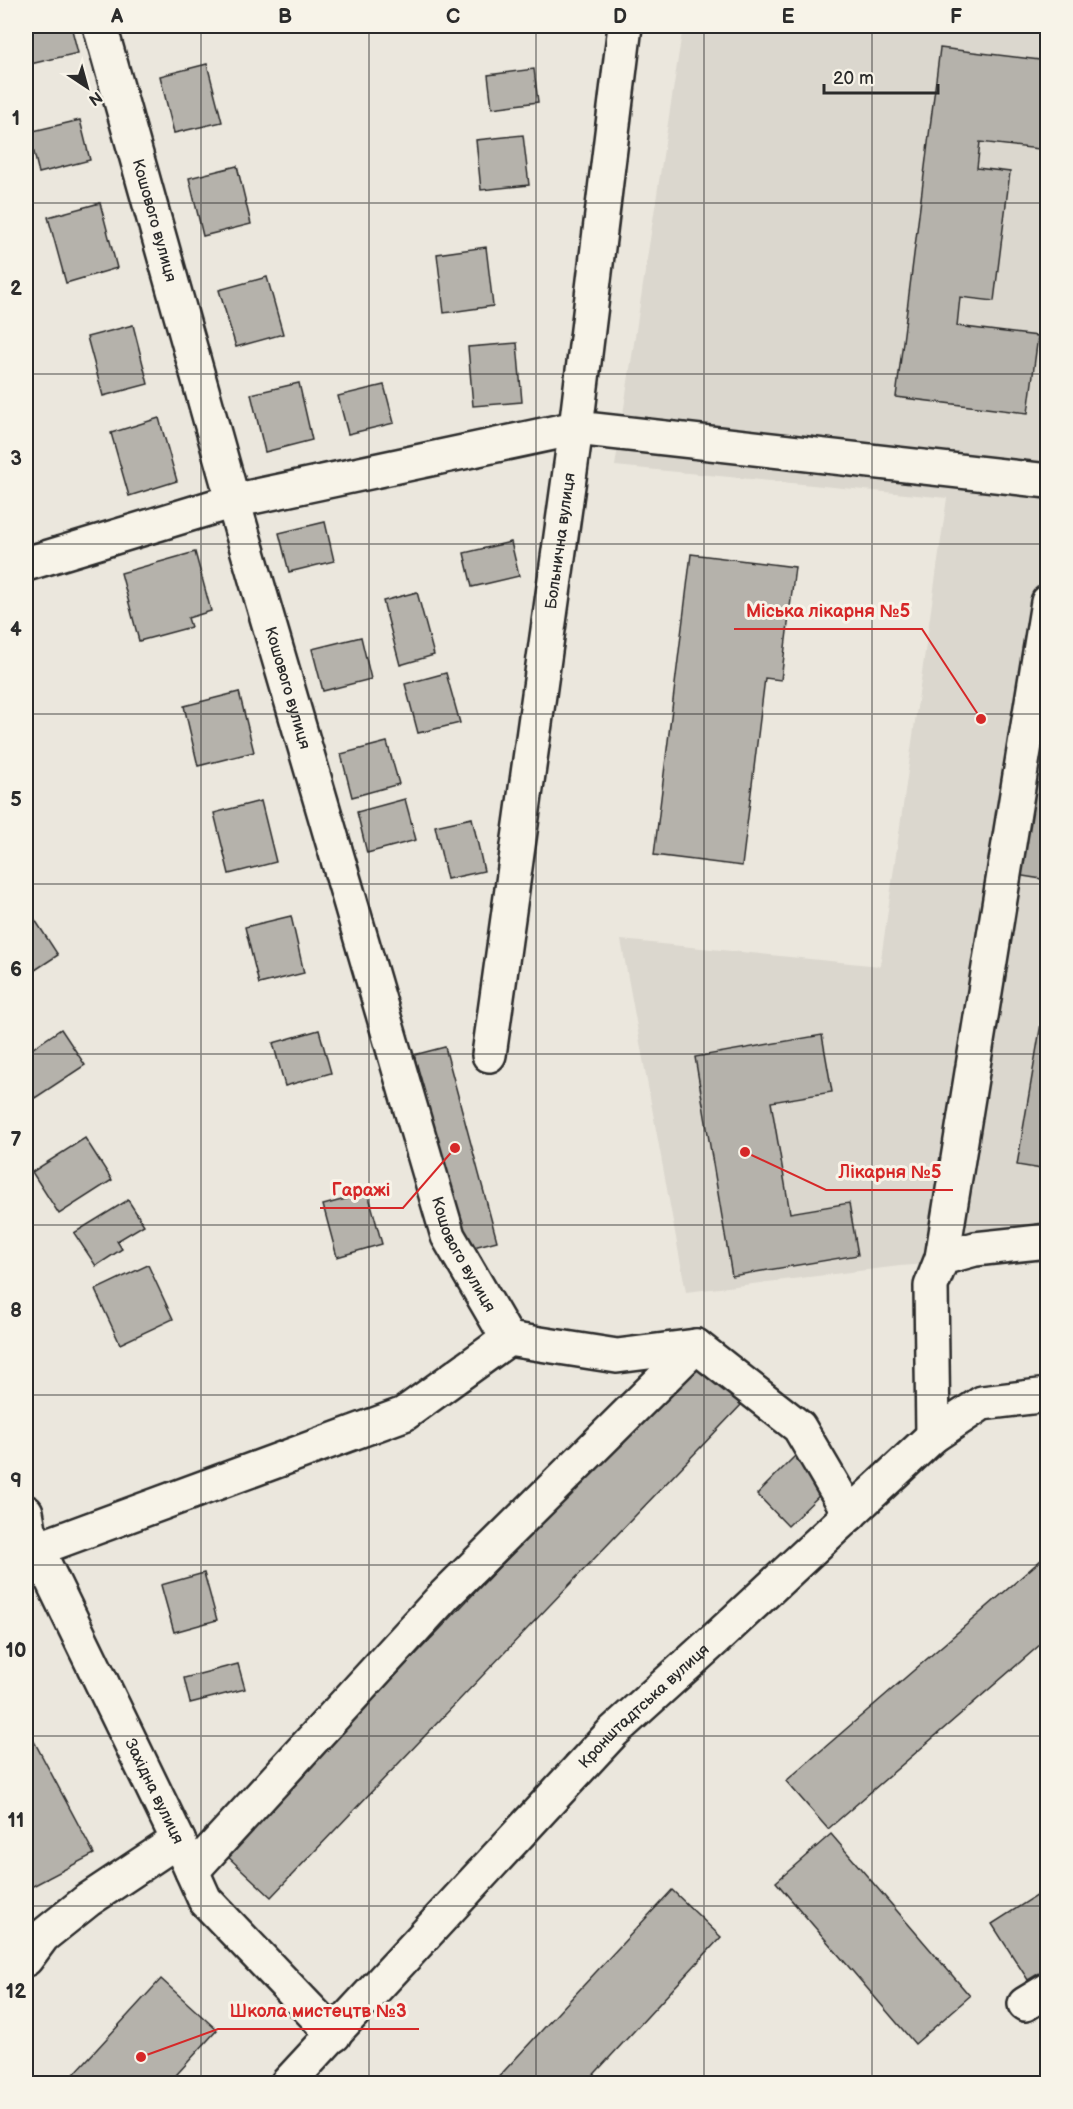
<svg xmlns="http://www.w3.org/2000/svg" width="1073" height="2109" viewBox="0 0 1073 2109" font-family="'Balsamiq Sans',sans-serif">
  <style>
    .built { fill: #dbd7ce }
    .building { fill: #b5b2ab; stroke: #2b2b2b; stroke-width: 1.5 }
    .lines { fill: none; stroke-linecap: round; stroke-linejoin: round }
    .minor-casing { stroke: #2b2b2b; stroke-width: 38 }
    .minor { stroke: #f7f3e8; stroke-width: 33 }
    .grid { fill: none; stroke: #2b2b2b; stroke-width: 1.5; stroke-opacity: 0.55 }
    .labels { text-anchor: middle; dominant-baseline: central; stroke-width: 6; stroke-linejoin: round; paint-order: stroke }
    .street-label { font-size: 16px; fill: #2b2b2b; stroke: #f7f3e8 }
    .leader { fill: none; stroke: #d62828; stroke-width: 2 }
    .callout-dot { fill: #d62828; stroke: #f7f3e8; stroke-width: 2 }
    .callout-label { font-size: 18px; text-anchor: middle; font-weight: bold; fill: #d62828; stroke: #f7f3e8; stroke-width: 6; stroke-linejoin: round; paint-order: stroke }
    .neatline { fill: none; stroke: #2b2b2b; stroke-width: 2 }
    .grid-label { font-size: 20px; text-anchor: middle; font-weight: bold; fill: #2b2b2b }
  </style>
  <rect width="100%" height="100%" fill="#ebe7dd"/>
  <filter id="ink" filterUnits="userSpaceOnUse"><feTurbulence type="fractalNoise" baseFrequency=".0167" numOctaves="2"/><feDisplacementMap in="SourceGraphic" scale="12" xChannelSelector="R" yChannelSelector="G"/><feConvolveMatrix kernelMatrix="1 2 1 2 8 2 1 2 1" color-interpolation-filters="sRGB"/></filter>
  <g filter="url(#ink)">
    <path class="built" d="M 683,26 L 1047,26 L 1047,1255 L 900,1266 L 686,1292 L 621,940 L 880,966 L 947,498 L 615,466 Z"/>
    <g class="building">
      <path d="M 26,26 L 71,26 L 78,53 L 26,65 Z"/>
      <path d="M 940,48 L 1048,61 L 1048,150 L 980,142 L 977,168 L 1010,172 L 994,301 L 960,297 L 957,326 L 1038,336 L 1028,413 L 896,397 Z"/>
      <path d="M 207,64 L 222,122 L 174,133 L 160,76 Z"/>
      <path d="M 534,69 L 538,102 L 492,108 L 488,75 Z"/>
      <path d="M 80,120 L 90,160 L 39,173 L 29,132 Z"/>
      <path d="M 523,135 L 529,185 L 481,190 L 476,140 Z"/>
      <path d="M 237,166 L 251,224 L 203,236 L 189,178 Z"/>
      <path d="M 100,203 L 117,268 L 66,283 L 48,217 Z"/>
      <path d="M 486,247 L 493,306 L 444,313 L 437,254 Z"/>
      <path d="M 267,277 L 283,334 L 236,347 L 219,290 Z"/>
      <path d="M 133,325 L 148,384 L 103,396 L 87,337 Z"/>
      <path d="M 517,343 L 522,402 L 473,406 L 468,347 Z"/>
      <path d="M 299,383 L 312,440 L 265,452 L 251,394 Z"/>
      <path d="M 384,385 L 394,423 L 348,434 L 338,396 Z"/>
      <path d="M 159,418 L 177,481 L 129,496 L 111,433 Z"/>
      <path d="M 325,522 L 334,561 L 289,572 L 279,533 Z"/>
      <path d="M 511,542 L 519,576 L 472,587 L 464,553 Z"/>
      <path d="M 195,552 L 211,611 L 188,618 L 191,627 L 139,641 L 121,573 Z"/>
      <path d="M 691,554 L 795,567 L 781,680 L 765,678 L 742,866 L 654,855 Z"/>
      <path d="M 417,592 L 434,655 L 400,665 L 383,601 Z"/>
      <path d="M 361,637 L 371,679 L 323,691 L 312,649 Z"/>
      <path d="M 446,673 L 460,723 L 418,733 L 405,684 Z"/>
      <path d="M 239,692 L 254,752 L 198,766 L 184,706 Z"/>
      <path d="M 1037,714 L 1048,715 L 1048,880 L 1010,874 Z"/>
      <path d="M 387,742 L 399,784 L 352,797 L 341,754 Z"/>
      <path d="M 405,799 L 416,840 L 367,853 L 357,812 Z"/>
      <path d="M 261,801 L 276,862 L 229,874 L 214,813 Z"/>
      <path d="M 472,818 L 484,871 L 447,879 L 435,826 Z"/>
      <path d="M 26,906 L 58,955 L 26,976 Z"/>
      <path d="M 291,916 L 304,973 L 259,984 L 245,927 Z"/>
      <path d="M 1048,982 L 1048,1170 L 1017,1165 Z"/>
      <path d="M 61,1029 L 85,1065 L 35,1098 L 26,1085 L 26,1053 Z"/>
      <path d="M 319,1030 L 331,1073 L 285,1086 L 273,1043 Z"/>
      <path d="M 822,1035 L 832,1092 L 771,1102 L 790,1213 L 849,1203 L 858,1255 L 732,1276 L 695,1057 Z"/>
      <path d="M 445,1047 L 497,1241 L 466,1249 L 414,1055 Z"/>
      <path d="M 85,1138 L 112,1180 L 59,1214 L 32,1172 Z"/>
      <path d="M 368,1193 L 382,1244 L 337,1257 L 323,1205 Z"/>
      <path d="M 128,1200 L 144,1225 L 117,1241 L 122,1249 L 96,1266 L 74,1233 Z"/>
      <path d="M 148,1265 L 173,1319 L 120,1344 L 95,1290 Z"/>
      <path d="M 695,1362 L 741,1405 L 271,1897 L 225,1854 Z"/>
      <path d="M 795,1456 L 827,1488 L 788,1526 L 757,1494 Z"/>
      <path d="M 1048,1554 L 1048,1638 L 828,1829 L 786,1781 Z"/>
      <path d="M 204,1573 L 217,1620 L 174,1632 L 161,1585 Z"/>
      <path d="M 238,1664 L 245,1689 L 190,1703 L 184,1678 Z"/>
      <path d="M 26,1726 L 94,1854 L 31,1887 L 26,1877 Z"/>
      <path d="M 831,1834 L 970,1996 L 915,2044 L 776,1882 Z"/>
      <path d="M 1048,1888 L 1048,1968 L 1028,1980 L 992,1924 Z"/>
      <path d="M 672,1890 L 721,1937 L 585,2084 L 492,2084 Z"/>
      <path d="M 161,1979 L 217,2030 L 168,2084 L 65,2084 Z"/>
    </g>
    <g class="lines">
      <g class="minor-casing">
        <g id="minor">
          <path id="s1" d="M 100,26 L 233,501 L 448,1236 L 508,1339"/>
          <path d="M 26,564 L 233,501 L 576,428 L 1048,481"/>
          <path id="s2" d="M 489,1055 L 576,428 L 625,26"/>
          <path d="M 942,1258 L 1048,602"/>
          <path d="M 933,1436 L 931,1286 L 942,1258 L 975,1249 L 1048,1241"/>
          <path id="s3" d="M 26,1512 L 29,1529 L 37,1549 L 178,1840 L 205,1900 L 334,2035"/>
          <path d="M 37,1549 L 404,1414 L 508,1339 L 617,1356 L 696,1346 L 799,1427 L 850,1514"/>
          <path d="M 192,1871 L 445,1595 L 696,1346"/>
          <path d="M 26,1959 L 43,1936 L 88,1900 L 178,1840"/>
          <path d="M 1025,2004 L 1048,1990"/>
          <path id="s4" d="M 287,2084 L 613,1732 L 722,1633 L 933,1436 L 982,1403 L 1048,1395"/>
        </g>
      </g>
      <use href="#minor" class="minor"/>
    </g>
  </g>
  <path class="grid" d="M 201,26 L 201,2084M 369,26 L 369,2084M 536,26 L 536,2084M 704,26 L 704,2084M 872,26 L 872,2084M 26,203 L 1048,203M 26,374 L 1048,374M 26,544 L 1048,544M 26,714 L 1048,714M 26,884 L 1048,884M 26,1054 L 1048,1054M 26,1225 L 1048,1225M 26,1395 L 1048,1395M 26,1565 L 1048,1565M 26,1736 L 1048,1736M 26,1906 L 1048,1906"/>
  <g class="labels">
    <g class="street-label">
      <text stroke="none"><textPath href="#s1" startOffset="202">Кошового вулиця</textPath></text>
      <text stroke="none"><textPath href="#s2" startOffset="519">Больнична вулиця</textPath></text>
      <text stroke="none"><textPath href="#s1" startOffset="688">Кошового вулиця</textPath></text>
      <text stroke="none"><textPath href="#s1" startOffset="1282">Кошового вулиця</textPath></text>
      <text stroke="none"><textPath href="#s4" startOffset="520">Кронштадтська вулиця</textPath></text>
      <text stroke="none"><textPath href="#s3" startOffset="308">Західна вулиця</textPath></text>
    </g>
  </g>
  <path class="leader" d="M981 719L922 629H734M745 1152L826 1190H953M455 1148L403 1208H320M141 2057L218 2029H419"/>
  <g class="callout-dot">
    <circle cx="981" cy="719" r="6"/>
    <circle cx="745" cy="1152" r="6"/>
    <circle cx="455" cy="1148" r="6"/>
    <circle cx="141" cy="2057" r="6"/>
  </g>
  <g class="callout-label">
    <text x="828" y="617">Міська лікарня №5</text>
    <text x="890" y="1178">Лікарня №5</text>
    <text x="361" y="1196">Гаражі</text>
    <text x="318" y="2017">Школа мистецтв №3</text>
  </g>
  <rect width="1073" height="2109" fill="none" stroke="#f7f3e8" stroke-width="66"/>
  <g transform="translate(87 87) rotate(144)" stroke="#f7f3e8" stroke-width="4.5" paint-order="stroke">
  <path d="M0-4.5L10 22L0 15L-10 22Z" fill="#2b2b2b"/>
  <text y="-9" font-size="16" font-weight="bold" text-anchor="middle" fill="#2b2b2b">N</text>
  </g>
  <path d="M824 84v9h114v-9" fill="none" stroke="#2b2b2b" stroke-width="3"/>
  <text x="833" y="84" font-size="18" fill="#2b2b2b" stroke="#f7f3e8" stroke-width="4.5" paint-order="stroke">20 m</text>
  <rect x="33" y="33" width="1007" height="2043" class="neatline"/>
  <g class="grid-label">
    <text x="117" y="23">A</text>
    <text x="285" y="23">B</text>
    <text x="453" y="23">C</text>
    <text x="620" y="23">D</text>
    <text x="788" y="23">E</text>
    <text x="956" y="23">F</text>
    <text x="16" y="125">1</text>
    <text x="16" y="295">2</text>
    <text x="16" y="465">3</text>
    <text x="16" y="636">4</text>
    <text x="16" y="806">5</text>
    <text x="16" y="976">6</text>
    <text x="16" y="1146">7</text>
    <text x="16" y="1317">8</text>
    <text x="16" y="1487">9</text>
    <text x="16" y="1657">10</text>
    <text x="16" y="1827">11</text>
    <text x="16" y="1998">12</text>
  </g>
</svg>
